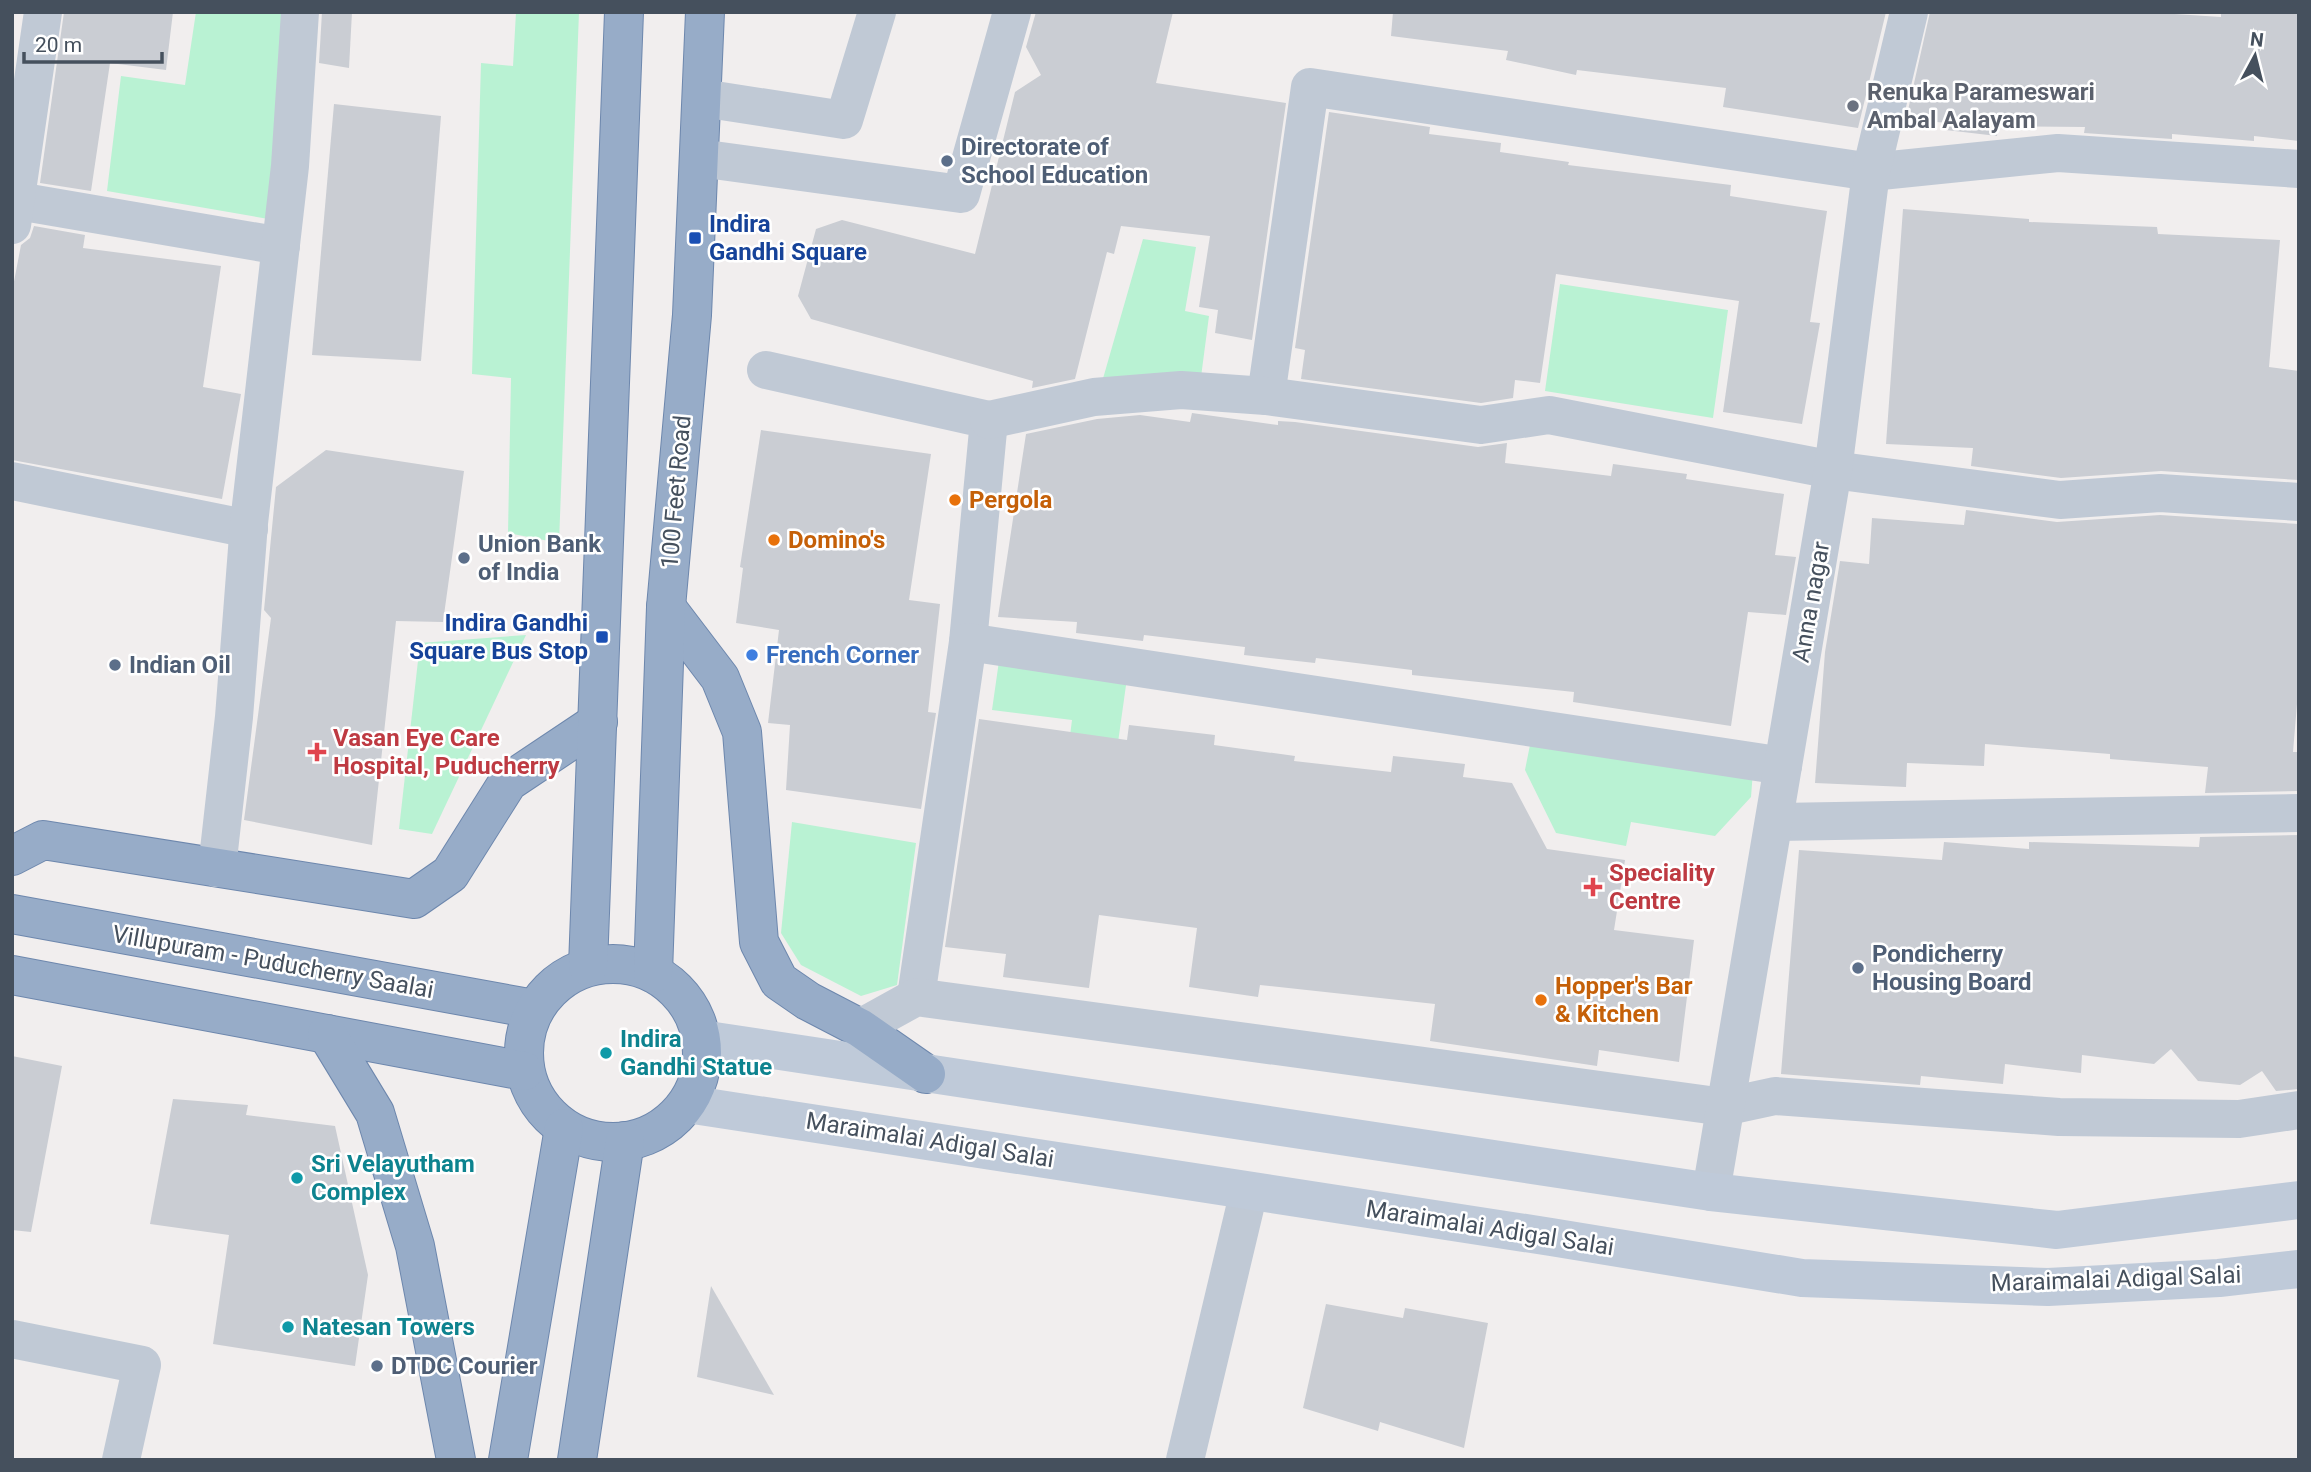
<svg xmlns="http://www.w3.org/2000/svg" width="2311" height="1472" viewBox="0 0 2311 1472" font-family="Roboto,sans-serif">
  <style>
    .green { fill: #b9f2d3 }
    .building { fill: #cacdd3 }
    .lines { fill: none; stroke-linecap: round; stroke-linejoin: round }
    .trunk-casing { stroke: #6d87ad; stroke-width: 40 }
    .minor { stroke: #c0c9d5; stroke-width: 38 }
    .secondary { stroke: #bfcad9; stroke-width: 38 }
    .trunk { stroke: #97acc8; stroke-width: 38 }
    .worship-dot { fill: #6b7280; stroke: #fff; stroke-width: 2.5 }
    .service-dot { fill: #5c6f8a; stroke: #fff; stroke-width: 2.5 }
    .transit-dot { fill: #1a4fb4; stroke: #fff; stroke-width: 2.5 }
    .food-dot { fill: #e8710a; stroke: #fff; stroke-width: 2.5 }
    .shop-dot { fill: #3f7fe0; stroke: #fff; stroke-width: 2.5 }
    .health-dot { fill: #e0444e; stroke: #fff; stroke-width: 2.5 }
    .culture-dot { fill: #0f9aa8; stroke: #fff; stroke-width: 2.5 }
    .labels { text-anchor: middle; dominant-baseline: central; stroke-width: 5; stroke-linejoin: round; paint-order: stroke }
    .worship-label { font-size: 24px; font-weight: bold; fill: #5b616d; stroke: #fff; text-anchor: start }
    .service-label { font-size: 24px; font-weight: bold; fill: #4e5e75; stroke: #fff; text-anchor: start }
    .transit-label { font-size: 24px; font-weight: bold; fill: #164399; stroke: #fff; text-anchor: start }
    .street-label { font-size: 24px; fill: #45505d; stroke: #fff }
    .food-label { font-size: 24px; font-weight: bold; fill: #c56008; stroke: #fff; text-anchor: start }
    .shop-label { font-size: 24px; font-weight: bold; fill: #366cbe; stroke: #fff; text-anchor: start }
    .health-label { font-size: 24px; font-weight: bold; fill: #be3a42; stroke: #fff; text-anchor: start }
    .culture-label { font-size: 24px; font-weight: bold; fill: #0d838f; stroke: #fff; text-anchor: start }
  </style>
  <rect width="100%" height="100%" fill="#f1eeee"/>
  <g class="green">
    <path d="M 196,12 L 294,12 L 274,220 L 107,191 L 121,76 L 185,85 Z"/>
    <path d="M 516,12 L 579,12 L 559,543 L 508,533 L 511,378 L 472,374 L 481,63 L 513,66 Z"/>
    <path d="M 1143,239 L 1196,247 L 1185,311 L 1209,316 L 1201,377 L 1102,382 Z"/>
    <path d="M 1560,284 L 1728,310 L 1713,418 L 1545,391 Z"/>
    <path d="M 526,635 L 432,834 L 399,829 L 420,643 Z"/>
    <path d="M 999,661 L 1127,678 L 1108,814 L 1061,807 L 1072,720 L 992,710 Z"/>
    <path d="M 1531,740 L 1753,771 L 1751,797 L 1715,836 L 1631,822 L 1626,846 L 1556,833 L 1525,770 Z"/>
    <path d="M 792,822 L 916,843 L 897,985 L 861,996 L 801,965 L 781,933 Z"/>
  </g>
  <g class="building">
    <path d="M 64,12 L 173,12 L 166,70 L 110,63 L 91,191 L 40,183 Z"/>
    <path d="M 322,12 L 352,12 L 349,68 L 319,63 Z"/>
    <path d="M 1036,12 L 1173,12 L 1156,83 L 1286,103 L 1252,340 L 1215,333 L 1218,310 L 1199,307 L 1210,236 L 1121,226 L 1114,254 L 1107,252 L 1075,379 L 1032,388 L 1033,381 L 811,319 L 798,296 L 816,229 L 842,220 L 975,254 L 1015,92 L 1041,75 L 1026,47 Z"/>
    <path d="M 1393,12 L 1886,12 L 1858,128 L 1723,107 L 1726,88 L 1577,70 L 1576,75 L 1506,60 L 1508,51 L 1391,36 Z"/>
    <path d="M 1930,12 L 2144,12 L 2221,17 L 2221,12 L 2299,12 L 2299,141 L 2254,136 L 2254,141 L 2172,134 L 2172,139 L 2084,133 L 2085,127 L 1998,126 L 1997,136 L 1946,130 L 1947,123 L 1906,119 Z"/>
    <path d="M 334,104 L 441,116 L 421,361 L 312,355 Z"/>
    <path d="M 1329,112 L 1430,127 L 1429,134 L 1501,143 L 1500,152 L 1569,162 L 1568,165 L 1731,185 L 1730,196 L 1827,211 L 1810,322 L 1820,323 L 1802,424 L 1723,412 L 1739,301 L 1556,274 L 1540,383 L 1515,380 L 1513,398 L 1481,403 L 1301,379 L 1305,350 L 1295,348 Z"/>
    <path d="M 1903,209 L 2029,219 L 2029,222 L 2157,227 L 2158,234 L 2280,240 L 2269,367 L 2299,371 L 2299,480 L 2161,471 L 2061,478 L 1971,466 L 1973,448 L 1886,444 Z"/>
    <path d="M 34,226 L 85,235 L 83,248 L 221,266 L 203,387 L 241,394 L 222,499 L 12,460 L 12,292 L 21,245 L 30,238 Z"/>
    <path d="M 1192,413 L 1278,425 L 1278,421 L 1295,422 L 1478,447 L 1507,443 L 1505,463 L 1611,476 L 1613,464 L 1687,474 L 1686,479 L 1784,494 L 1775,555 L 1796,557 L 1786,615 L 1748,612 L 1731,726 L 1573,702 L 1574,692 L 1412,675 L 1412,670 L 1316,658 L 1315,663 L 1244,655 L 1245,647 L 1144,635 L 1143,641 L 1076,633 L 1077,622 L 998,617 L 1026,434 L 1097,419 L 1140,415 L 1190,422 Z"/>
    <path d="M 761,430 L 931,454 L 909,600 L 940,604 L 928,712 L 936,713 L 921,809 L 786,790 L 790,725 L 768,723 L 779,630 L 736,623 L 743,568 L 740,567 Z"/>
    <path d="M 326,450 L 464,471 L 443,622 L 396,621 L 372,845 L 244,820 L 271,618 L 264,610 L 276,487 Z"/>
    <path d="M 1966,510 L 2057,522 L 2160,515 L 2299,524 L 2299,680 L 2293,752 L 2299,752 L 2299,791 L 2205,793 L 2208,767 L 2110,759 L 2110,754 L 1985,744 L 1984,766 L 1907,763 L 1906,787 L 1815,783 L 1825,652 L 1840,561 L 1869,564 L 1872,518 L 1964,525 Z"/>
    <path d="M 979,719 L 1127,740 L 1129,725 L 1215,735 L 1214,745 L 1295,756 L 1294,761 L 1391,772 L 1393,756 L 1465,764 L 1463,777 L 1512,783 L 1547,849 L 1625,860 L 1614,930 L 1694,940 L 1679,1062 L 1599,1050 L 1597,1066 L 1430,1041 L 1435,1004 L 1260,985 L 1258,997 L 1189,987 L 1197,928 L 1099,915 L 1089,988 L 1003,977 L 1006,954 L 945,947 Z"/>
    <path d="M 2299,835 L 2299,1089 L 2276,1091 L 2262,1071 L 2240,1085 L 2198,1081 L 2171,1049 L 2154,1064 L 2082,1055 L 2081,1073 L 2005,1064 L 2003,1084 L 1921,1076 L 1920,1085 L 1781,1074 L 1799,850 L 1942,860 L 1944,842 L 2029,849 L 2029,842 L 2199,847 L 2200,837 Z"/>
    <path d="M 12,1056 L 62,1066 L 31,1232 L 12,1230 Z"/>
    <path d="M 173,1099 L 248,1105 L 246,1115 L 335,1126 L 368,1275 L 355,1366 L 213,1344 L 229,1235 L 150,1224 Z"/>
    <path d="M 711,1286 L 774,1395 L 697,1377 Z"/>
    <path d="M 1326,1304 L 1403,1318 L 1405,1308 L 1488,1323 L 1464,1448 L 1380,1422 L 1378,1431 L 1303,1408 Z"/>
  </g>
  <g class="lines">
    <g class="trunk-casing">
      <g id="trunk">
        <path d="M 666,607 L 720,678 L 742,732 L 759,942 L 779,981 L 808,1001 L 860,1028 L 926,1074"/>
        <path d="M 12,856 L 43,840 L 414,899 L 450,874 L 508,782 L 598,722"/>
        <path d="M 12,914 L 534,1009"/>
        <circle cx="613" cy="1053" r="89"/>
        <path d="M 588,966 L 624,12"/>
        <path d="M 653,973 L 666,607 L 692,315 L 705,12"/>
        <path d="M 12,975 L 524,1071"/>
        <path d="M 327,1034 L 375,1113 L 415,1246 L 456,1460"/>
        <path d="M 508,1460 L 564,1128"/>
        <path d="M 577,1460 L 625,1141"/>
      </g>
    </g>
    <g class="minor">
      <path d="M 702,98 L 844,120 L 877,12"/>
      <path d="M 699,158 L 961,194 L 1012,12"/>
      <path d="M 12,200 L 281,246"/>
      <path d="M 12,225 L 43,12"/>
      <path d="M 766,370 L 989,420 L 968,642 L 916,997"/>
      <path d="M 1266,396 L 1310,87 L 1871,172 L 2058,153 L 2299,169"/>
      <path d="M 989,420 L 1094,397 L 1181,390 L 1266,396 L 1481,425 L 1549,415 L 1833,470 L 2060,500 L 2160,493 L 2299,502"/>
      <path d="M 12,481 L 249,529"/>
      <path d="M 968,642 L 1783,766"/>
      <path d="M 1775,822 L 2299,813"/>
      <path d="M 217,868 L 234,717 L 249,523 L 290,166 L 300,12"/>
      <path d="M 860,1028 L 916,997 L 1724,1107 L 1775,1096 L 2059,1117 L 2239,1119 L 2299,1110"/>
      <path d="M 1711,1192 L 1833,470 L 1871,172 L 1909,12"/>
      <path d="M 12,1339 L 142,1365 L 121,1460"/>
      <path d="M 1185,1460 L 1249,1191"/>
    </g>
    <g class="secondary">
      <path d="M 701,1039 L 1711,1192 L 2057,1230 L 2299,1200"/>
      <path d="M 687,1104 L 1551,1237 L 1802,1278 L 2048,1287 L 2219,1278 L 2299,1269"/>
    </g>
    <use href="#trunk" class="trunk"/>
  </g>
  <circle class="worship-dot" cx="1853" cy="106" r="7"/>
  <g class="service-dot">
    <circle cx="947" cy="161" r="7"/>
    <circle cx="464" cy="558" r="7"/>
    <circle cx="115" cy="665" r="7"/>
    <circle cx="1858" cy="968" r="7"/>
    <circle cx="377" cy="1366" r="7"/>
  </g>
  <g class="transit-dot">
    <rect x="688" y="231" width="14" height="14" rx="3.5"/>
    <rect x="595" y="630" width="14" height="14" rx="3.5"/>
  </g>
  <g class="food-dot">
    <circle cx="955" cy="500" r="7"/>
    <circle cx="774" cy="540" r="7"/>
    <circle cx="1541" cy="1000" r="7"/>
  </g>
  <circle class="shop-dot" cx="752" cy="655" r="7"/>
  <g class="health-dot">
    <path d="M313.5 741.5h7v7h7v7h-7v7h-7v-7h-7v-7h7z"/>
    <path d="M1589.5 876.5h7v7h7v7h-7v7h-7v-7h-7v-7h7z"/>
  </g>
  <g class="culture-dot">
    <circle cx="606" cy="1053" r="7"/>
    <circle cx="297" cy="1178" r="7"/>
    <circle cx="288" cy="1327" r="7"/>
  </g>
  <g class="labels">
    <g class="worship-label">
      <text x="1867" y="92">Renuka Parameswari<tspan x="1867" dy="28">Ambal Aalayam</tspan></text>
    </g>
    <g class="service-label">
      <text x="961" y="147">Directorate of<tspan x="961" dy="28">School Education</tspan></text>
      <text x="478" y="544">Union Bank<tspan x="478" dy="28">of India</tspan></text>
      <text x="129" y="665">Indian Oil</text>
      <text x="1872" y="954">Pondicherry<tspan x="1872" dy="28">Housing Board</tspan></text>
      <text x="391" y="1366">DTDC Courier</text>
    </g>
    <g class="transit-label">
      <text x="709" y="224">Indira<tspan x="709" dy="28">Gandhi Square</tspan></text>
      <text x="588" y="623" text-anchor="end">Indira Gandhi<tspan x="588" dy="28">Square Bus Stop</tspan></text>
    </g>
    <g class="street-label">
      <text transform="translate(676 492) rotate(-85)">100 Feet Road</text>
      <text transform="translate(1811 602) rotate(-80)">Anna nagar</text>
      <text transform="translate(273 962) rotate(10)">Villupuram - Puducherry Saalai</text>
      <text transform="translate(930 1140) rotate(9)">Maraimalai Adigal Salai</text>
      <text transform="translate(1490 1228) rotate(9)">Maraimalai Adigal Salai</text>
      <text transform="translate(2116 1279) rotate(-2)">Maraimalai Adigal Salai</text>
    </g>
    <g class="food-label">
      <text x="969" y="500">Pergola</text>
      <text x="788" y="540">Domino's</text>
      <text x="1555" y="986">Hopper's Bar<tspan x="1555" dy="28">&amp; Kitchen</tspan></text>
    </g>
    <g class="shop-label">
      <text x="766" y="655">French Corner</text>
    </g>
    <g class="health-label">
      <text x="333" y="738">Vasan Eye Care<tspan x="333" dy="28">Hospital, Puducherry</tspan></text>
      <text x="1609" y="873">Speciality<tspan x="1609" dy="28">Centre</tspan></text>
    </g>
    <g class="culture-label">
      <text x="620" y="1039">Indira<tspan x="620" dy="28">Gandhi Statue</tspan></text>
      <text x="311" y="1164">Sri Velayutham<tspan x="311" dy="28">Complex</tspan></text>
      <text x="302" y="1327">Natesan Towers</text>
    </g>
  </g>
  <rect width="2311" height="1472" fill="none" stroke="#45505d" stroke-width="28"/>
  <g transform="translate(2255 56) rotate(7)" stroke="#ffffff" stroke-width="5" paint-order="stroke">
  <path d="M0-5L12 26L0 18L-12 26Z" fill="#45505d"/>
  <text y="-10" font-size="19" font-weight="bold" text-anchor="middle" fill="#45505d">N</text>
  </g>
  <path d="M24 52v10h138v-10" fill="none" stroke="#45505d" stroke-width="3.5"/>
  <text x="35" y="52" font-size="21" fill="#45505d" stroke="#ffffff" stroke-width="5" paint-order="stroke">20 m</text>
</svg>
